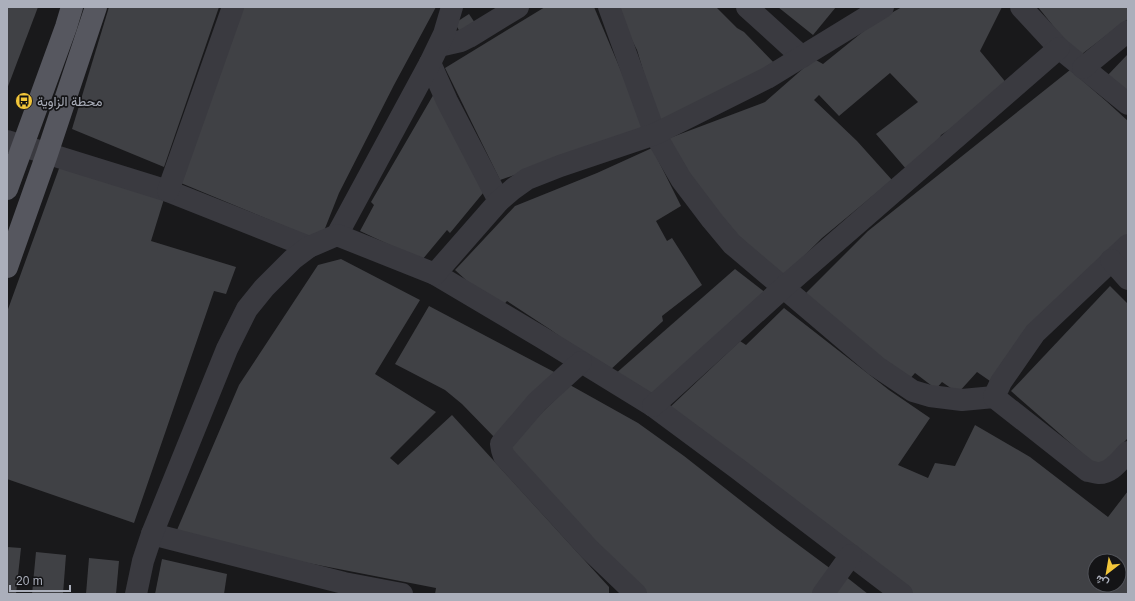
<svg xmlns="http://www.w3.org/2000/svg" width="1135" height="601" viewBox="0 0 1135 601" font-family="Arial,Vazirmatn,sans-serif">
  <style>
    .building { fill: #404145; fill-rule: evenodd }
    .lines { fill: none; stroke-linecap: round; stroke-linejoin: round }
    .minor { stroke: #3a3a40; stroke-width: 22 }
    .major { stroke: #56575f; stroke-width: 22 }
    .labels { text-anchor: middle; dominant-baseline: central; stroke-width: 3.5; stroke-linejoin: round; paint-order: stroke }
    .poi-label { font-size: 13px; fill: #abafbb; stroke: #141416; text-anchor: start }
  </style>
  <rect width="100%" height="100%" fill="#19191b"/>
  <g class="building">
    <path d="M 7,7 L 38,7 L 7,89 Z"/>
    <path d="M 109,7 L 219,7 L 164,167 L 72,129 Z"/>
    <path d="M 242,7 L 436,7 L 394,85 L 339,193 L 320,241 L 176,181 Z"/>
    <path d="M 545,7 L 594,7 L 646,130 L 500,180 L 445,68 Z"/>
    <path d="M 615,7 L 716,7 L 737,28 L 744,32 L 777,66 L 659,123 L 637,50 Z"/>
    <path d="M 778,7 L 836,7 L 813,35 Z"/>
    <path d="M 902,7 L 1002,7 L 980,51 L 1008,85 L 972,115 L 941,135 L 938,142 L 907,170 L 876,134 L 918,102 L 890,73 L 839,116 L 819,95 L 814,100 L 857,141 L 892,180 L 822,238 L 782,278 L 730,227 L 707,200 L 667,139 L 765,102 L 814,59 L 823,64 L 875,22 Z"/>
    <path d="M 1038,7 L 1128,7 L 1128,19 L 1078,57 Z"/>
    <path d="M 469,14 L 477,26 L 462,36 L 455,23 Z"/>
    <path d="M 1128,54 L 1128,98 L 1106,77 Z"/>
    <path d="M 1070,70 L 1106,101 L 1128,121 L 1128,236 L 990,381 L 977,372 L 958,393 L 942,382 L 936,389 L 915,373 L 907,382 L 802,297 L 868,231 Z"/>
    <path d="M 435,92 L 488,187 L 450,233 L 447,230 L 422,260 L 360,231 L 374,205 L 371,202 Z"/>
    <path d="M 652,148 L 681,206 L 656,221 L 667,241 L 672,238 L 702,285 L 662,316 L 663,321 L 608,372 L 551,330 L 507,301 L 499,310 L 455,270 L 515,206 L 597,173 Z"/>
    <path d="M 61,163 L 164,199 L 151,241 L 236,267 L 226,294 L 214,291 L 134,523 L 7,479 L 7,312 Z"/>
    <path d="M 341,259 L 420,300 L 375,374 L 436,412 L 390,458 L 398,465 L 452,415 L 609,587 L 609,594 L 435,594 L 436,588 L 174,537 L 239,385 L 318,265 Z"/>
    <path d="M 735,269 L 766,293 L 651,400 L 614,375 Z"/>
    <path d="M 1110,286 L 1128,304 L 1128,438 L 1099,468 L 1011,391 Z"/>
    <path d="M 429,306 L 558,374 L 496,439 L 462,404 L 445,390 L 395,364 Z"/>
    <path d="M 784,308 L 889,390 L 930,418 L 898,465 L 928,478 L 935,463 L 955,466 L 975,425 L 1030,457 L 1108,517 L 1128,491 L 1128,594 L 907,594 L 667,410 L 740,341 L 746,345 ZM 1095,561 L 1119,561 L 1119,585 L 1095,585 Z"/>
    <path d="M 570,385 L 638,423 L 684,456 L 777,529 L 835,572 L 818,594 L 641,594 L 505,449 Z"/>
    <path d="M 7,547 L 21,548 L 16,594 L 7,594 Z"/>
    <path d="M 36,552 L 66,555 L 63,594 L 32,594 Z"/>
    <path d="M 89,558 L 119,561 L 116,594 L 86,594 Z"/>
    <path d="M 162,559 L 227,574 L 224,594 L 155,594 Z"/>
    <path d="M 845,576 L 868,594 L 832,594 Z"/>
  </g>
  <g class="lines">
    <g class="minor">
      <path d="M 609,7 L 655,134 L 681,179 L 712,220 L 732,244 L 876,366 L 913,391 L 930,396 L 962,400 L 994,397"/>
      <path d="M 747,7 L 802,57"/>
      <path d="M 1021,7 L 1059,48 L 1128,104"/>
      <path d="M 439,46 L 461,41 L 469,37 L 518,7"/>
      <path d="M 430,63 L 447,101 L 499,201"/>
      <path d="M 1083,68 L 1128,31"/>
      <path d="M 7,141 L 168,191 L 309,247"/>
      <path d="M 168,191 L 233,7"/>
      <path d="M 337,235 L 430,63 L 444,34 L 452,7"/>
      <path d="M 1128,245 L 1035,333 L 1001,382 L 994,397 L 1088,471 C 1091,471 1095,473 1098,473 C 1111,474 1120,460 1128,452"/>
      <path d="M 1111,260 L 1128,279"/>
      <path d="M 435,274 L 541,337 L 653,406 L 738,469 L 902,594"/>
      <path d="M 581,362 L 537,402 L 501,444 L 502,450 L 504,456 L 589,549 L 636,594"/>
      <path d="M 653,406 L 783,288 L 1059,48"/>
      <path d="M 152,534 L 344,583 L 402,594"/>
      <path d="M 136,594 L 143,561 L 152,534 L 227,349 L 247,309 L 264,288 L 293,259 L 309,247 L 337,235 L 435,274 L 499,201 L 513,189 L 527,179 L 560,166 L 655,134 L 767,78 L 883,7"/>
      <path d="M 823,594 L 851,555"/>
    </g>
    <g class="major">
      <path d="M 7,189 L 66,27 L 72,7"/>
      <path d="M 7,267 L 47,154 L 96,7"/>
    </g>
  </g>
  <defs>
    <g id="bus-disc" transform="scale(0.9)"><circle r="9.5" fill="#f2c63a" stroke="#141416"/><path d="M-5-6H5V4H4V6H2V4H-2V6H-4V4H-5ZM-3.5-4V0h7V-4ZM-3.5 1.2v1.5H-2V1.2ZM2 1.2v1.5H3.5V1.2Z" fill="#111"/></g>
  </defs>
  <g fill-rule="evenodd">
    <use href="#bus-disc" x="24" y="101"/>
  </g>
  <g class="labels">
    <g class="poi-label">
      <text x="37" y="101">محطة الزاوية</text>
    </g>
  </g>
  <rect width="1135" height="601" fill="none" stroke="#abafbb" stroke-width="16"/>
  <g transform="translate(1107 573) rotate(211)"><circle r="19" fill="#141416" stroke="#505258"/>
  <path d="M0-3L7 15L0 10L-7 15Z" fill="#f2c63a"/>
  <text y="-6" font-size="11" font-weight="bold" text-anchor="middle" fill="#abafbb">ش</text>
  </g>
  <path d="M10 585v6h60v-6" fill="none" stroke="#abafbb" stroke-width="2"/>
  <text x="16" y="585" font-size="12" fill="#abafbb" stroke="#141416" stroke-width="3" paint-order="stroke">20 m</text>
</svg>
